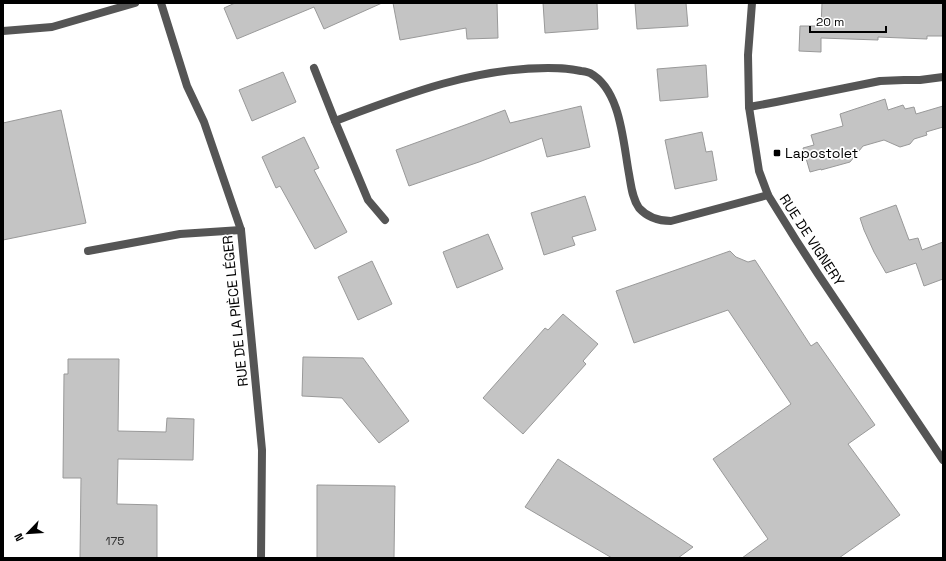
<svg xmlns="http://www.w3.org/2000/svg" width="946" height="561" viewBox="0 0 946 561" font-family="'Space Grotesk',sans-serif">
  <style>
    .building { fill: #c4c4c4; stroke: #999 }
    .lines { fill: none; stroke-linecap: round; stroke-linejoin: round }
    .lane { stroke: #555; stroke-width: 8 }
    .street { stroke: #555; stroke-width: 8 }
    .poi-dot { fill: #000; stroke: #fff; stroke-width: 1.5 }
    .labels { text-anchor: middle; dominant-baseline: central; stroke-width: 3.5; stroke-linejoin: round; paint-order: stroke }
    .number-label { font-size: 12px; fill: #313131 }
    .poi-label { font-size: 14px; fill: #000; stroke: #fff; text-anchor: start }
    .street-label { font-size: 14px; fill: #000; stroke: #fff }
  </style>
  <rect width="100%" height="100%" fill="#fff"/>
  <g class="building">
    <path d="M 235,3 L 382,3 L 324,29 L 314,7 L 237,39 L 224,8 Z"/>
    <path d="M 393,3 L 497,3 L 498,38 L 467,39 L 466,28 L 400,40 Z"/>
    <path d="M 543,3 L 597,3 L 598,29 L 545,33 Z"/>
    <path d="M 635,3 L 686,3 L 688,26 L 637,29 Z"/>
    <path d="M 822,3 L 943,3 L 943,36 L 927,36 L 927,39 L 878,37 L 878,40 L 821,38 L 821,52 L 799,51 L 800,26 L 821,26 Z"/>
    <path d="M 706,65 L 708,97 L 660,101 L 657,69 Z"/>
    <path d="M 283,72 L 296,102 L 252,121 L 239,90 Z"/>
    <path d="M 885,99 L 888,110 L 903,105 L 905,109 L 914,107 L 916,114 L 943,106 L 943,127 L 926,132 L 927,135 L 914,139 L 910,144 L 900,147 L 884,140 L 863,146 L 850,162 L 821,170 L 821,169 L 810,172 L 803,148 L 814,145 L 811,135 L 843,126 L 840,114 Z"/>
    <path d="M 581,106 L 590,147 L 547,157 L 542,138 L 479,162 L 409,186 L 396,150 L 465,125 L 505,110 L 510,123 Z"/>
    <path d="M 61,110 L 86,223 L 3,240 L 3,123 Z"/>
    <path d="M 702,132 L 706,152 L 712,151 L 717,180 L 675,189 L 665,140 Z"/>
    <path d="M 304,137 L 319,168 L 314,170 L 347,232 L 315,249 L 280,186 L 276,188 L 262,157 Z"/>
    <path d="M 585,196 L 596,230 L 572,237 L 575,245 L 544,255 L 531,213 Z"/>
    <path d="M 896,205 L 909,240 L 918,238 L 922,250 L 943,242 L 943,279 L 924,286 L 916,263 L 886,273 L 874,252 L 864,230 L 860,218 Z"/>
    <path d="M 488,234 L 503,269 L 457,288 L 443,252 Z"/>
    <path d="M 730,251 L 736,257 L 748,262 L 755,260 L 811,346 L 817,342 L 875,425 L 848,444 L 900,515 L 839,558 L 742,558 L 768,539 L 713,459 L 791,404 L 728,310 L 634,343 L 616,291 Z"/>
    <path d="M 372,261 L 392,304 L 358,320 L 338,277 Z"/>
    <path d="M 563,314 L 598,344 L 583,361 L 586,364 L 523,434 L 483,398 L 545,328 L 548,330 Z"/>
    <path d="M 303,357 L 363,358 L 409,421 L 379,443 L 342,398 L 302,396 Z"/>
    <path d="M 68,359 L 119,359 L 118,431 L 166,432 L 167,418 L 194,419 L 193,460 L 118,459 L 117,504 L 157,505 L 157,558 L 80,558 L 81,478 L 63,478 L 64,374 L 68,374 Z"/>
    <path d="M 558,459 L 693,547 L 678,558 L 612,558 L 525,507 Z"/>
    <path d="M 317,485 L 395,486 L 394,558 L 317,558 Z"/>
  </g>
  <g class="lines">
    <path class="lane" d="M 88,251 L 180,234 L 241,230"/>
    <g class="street">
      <path d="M 161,3 L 187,86 L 204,122 L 241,230 L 262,450 L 261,558"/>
      <path d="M 752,3 L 748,55 L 749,107 L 759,171 L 768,195 L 796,240 L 818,274 L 943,460"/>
      <path d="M 3,31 L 52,27 L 135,3"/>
      <path d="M 314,68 L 335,121"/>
      <path d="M 749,107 L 776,102 L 880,81 L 904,80 L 920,80 L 943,77"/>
      <path d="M 385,220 L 368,200 L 335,121 C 404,95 473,68 548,68 C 561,68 568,68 581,71 C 584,71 587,72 590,73 C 621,90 623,142 629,174 C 631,185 632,198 639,208 C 648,218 659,221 671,221 L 768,195"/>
    </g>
  </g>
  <rect class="poi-dot" x="773" y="149" width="8" height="8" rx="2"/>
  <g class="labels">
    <g class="number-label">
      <text x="115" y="541">175</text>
    </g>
    <g class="poi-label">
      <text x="785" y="153">Lapostolet</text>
    </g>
    <g class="street-label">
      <text transform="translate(812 240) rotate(57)">RUE DE VIGNERY</text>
      <text transform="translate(235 311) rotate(-96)">RUE DE LA PIÈCE LÉGER</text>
    </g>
  </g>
  <rect width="946" height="561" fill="none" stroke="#000000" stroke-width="8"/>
  <g transform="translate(28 533) rotate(245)" stroke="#ffffff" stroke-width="3" paint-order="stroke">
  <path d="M0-3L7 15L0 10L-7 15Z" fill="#000000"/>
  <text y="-6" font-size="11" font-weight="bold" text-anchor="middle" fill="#000000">N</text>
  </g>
  <path d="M810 26v6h76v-6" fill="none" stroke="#000000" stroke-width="2"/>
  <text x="816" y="26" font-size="12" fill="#000000" stroke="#ffffff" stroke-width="3" paint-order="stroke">20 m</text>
</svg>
